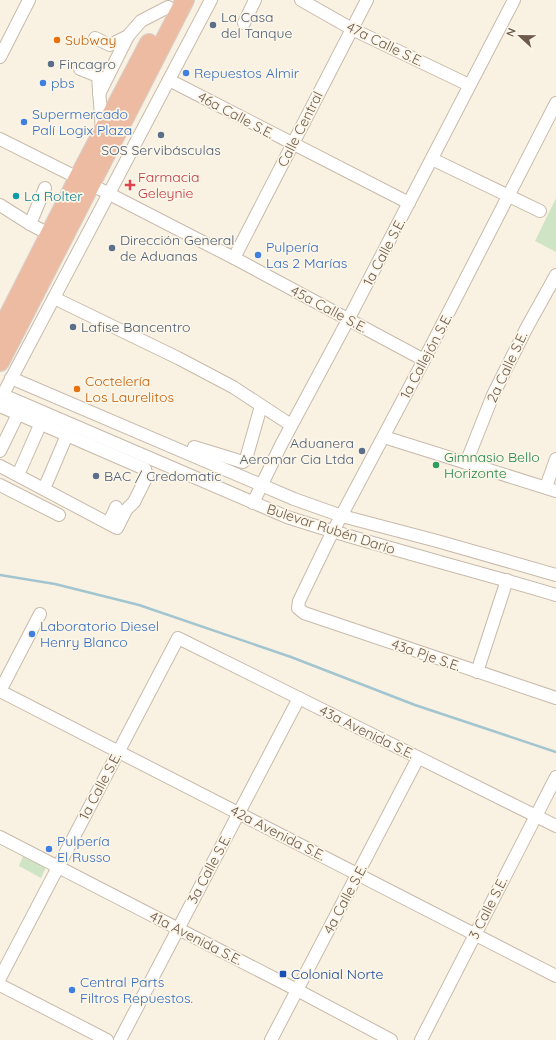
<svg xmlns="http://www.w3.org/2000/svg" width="556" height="1040" viewBox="0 0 556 1040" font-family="Quicksand,sans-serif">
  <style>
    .green { fill: #cee4c4 }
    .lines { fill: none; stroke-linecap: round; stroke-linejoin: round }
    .stream { stroke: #a2c5d0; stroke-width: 2.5 }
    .minor-casing { stroke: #c8baab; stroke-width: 14 }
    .highway-casing { stroke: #d6d1cd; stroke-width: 20 }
    .minor { stroke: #fff; stroke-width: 12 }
    .highway { stroke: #ecbba1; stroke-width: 18 }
    .service-dot { fill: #5c6f8a; stroke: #fcf6e9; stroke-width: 1.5 }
    .food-dot { fill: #e8710a; stroke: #fcf6e9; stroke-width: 1.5 }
    .shop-dot { fill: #3f7fe0; stroke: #fcf6e9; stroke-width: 1.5 }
    .health-dot { fill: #e0444e; stroke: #fcf6e9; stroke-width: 1.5 }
    .culture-dot { fill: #0f9aa8; stroke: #fcf6e9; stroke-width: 1.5 }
    .leisure-dot { fill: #2e9e5b; stroke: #fcf6e9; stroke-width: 1.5 }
    .transit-dot { fill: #1a4fb4; stroke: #fcf6e9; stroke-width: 1.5 }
    .labels { text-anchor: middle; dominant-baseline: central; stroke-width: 3.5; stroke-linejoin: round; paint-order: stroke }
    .service-label { font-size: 14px; fill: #4e5e75; stroke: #fcf6e9; text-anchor: start }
    .food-label { font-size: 14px; fill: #c56008; stroke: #fcf6e9; text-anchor: start }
    .street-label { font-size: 14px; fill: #6e5b4c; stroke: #fcf6e9 }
    .shop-label { font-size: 14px; fill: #366cbe; stroke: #fcf6e9; text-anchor: start }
    .health-label { font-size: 14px; fill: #be3a42; stroke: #fcf6e9; text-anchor: start }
    .culture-label { font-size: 14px; fill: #0d838f; stroke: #fcf6e9; text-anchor: start }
    .leisure-label { font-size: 14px; fill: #27864d; stroke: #fcf6e9; text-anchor: start }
    .transit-label { font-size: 14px; fill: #164399; stroke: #fcf6e9; text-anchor: start }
  </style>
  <rect width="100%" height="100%" fill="#f9f2e3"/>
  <g class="green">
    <path d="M 556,198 L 556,252 L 535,241 Z"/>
    <path d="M 23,856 L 46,867 L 41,878 L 19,866 Z"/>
  </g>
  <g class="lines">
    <path class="stream" d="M 0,575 L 55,584 L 139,605 L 291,657 L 415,705 L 556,752"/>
    <g class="minor-casing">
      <g id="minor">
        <path d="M 301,0 L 352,29 L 469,85"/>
        <path d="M 244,23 L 255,0"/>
        <path d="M 95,38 L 110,45 L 128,36 L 141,21 L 168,7"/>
        <path d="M 0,57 L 29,0"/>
        <path d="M 80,69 L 98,76 L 102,130"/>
        <path d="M 169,80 L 409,203"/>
        <path d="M 99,94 L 128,36"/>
        <path d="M 556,103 L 424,360 L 329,539 L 299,601 L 298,608 L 304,613 L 556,698"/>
        <path d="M 0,139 L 78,178"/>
        <path d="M 432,159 L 540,211"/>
        <path d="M 90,184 L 234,258 L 424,360"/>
        <path d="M 0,205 L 30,224 L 49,234"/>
        <path d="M 30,224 L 45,188"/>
        <path d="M 234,258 L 367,0"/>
        <path d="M 54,298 L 178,358 L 233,387 L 291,425"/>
        <path d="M 11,378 L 294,499 L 342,516 L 437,541 L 556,575"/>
        <path d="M 3,395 L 287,517 C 376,546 466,568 556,595"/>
        <path d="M 0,400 L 211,0"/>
        <path d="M 0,406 L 145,469 L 147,476 L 134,502 L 126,510 L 117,528 L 0,466"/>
        <path d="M 384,437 L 556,491"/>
        <path d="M 194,447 L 243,462 L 246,459 L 261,406"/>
        <path d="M 0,451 L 18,414"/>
        <path d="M 466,463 L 493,395 L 526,329 L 556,275"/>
        <path d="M 18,475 L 44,416"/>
        <path d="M 0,485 L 59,515"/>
        <path d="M 546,487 L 556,459"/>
        <path d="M 44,489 L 67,435"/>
        <path d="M 253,503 L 281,445 L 348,320 L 514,0"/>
        <path d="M 109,523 L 116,507"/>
        <path d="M 477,672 L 507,580"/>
        <path d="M 0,691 L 556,976"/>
        <path d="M 0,691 L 40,614"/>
        <path d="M 0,837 L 297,990 L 391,1040"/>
        <path d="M 0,978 L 178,638 L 556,826"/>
        <path d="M 0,985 L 107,1040"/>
        <path d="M 120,1040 L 299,698"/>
        <path d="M 271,1040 L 418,758"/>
        <path d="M 421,1040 L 556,777"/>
      </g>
    </g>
    <g class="highway-casing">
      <g id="highway">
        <path d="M 0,332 L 78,178 L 149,43"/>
        <path d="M 0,362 L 185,0"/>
      </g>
    </g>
    <use href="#minor" class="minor"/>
    <use href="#highway" class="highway"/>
  </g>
  <g class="service-dot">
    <circle cx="213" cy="25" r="4"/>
    <circle cx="51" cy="64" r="4"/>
    <circle cx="161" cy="135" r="4"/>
    <circle cx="112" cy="248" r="4"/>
    <circle cx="73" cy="327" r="4"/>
    <circle cx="362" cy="451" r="4"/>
    <circle cx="96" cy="476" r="4"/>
  </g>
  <g class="food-dot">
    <circle cx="57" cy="40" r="4"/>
    <circle cx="77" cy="389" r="4"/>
  </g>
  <g class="shop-dot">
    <circle cx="186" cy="73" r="4"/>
    <circle cx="43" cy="83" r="4"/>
    <circle cx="24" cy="122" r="4"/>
    <circle cx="258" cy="255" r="4"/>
    <circle cx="32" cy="634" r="4"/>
    <circle cx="49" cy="849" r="4"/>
    <circle cx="72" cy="990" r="4"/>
  </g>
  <path class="health-dot" d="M128 179h4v4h4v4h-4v4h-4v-4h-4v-4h4z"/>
  <circle class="culture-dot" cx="16" cy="196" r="4"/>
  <circle class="leisure-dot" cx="436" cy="465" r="4"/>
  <rect class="transit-dot" x="279" y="970" width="8" height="8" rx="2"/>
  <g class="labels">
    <g class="service-label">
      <text x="221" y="17">La Casa<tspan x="221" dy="16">del Tanque</tspan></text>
      <text x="59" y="64">Fincagro</text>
      <text x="161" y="150" text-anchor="middle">SOS Servibásculas</text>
      <text x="120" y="240">Dirección General<tspan x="120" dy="16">de Aduanas</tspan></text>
      <text x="81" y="327">Lafise Bancentro</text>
      <text x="354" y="443" text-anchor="end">Aduanera<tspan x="354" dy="16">Aeromar Cia Ltda</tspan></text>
      <text x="104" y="476">BAC / Credomatic</text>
    </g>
    <g class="food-label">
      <text x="65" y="40">Subway</text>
      <text x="85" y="381">Coctelería<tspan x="85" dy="16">Los Laurelitos</tspan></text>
    </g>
    <g class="street-label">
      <text transform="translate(385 44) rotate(26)">47a Calle S.E.</text>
      <text transform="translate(236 115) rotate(28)">46a Calle S.E.</text>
      <text transform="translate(300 129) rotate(-63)">Calle Central</text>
      <text transform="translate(384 252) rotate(-62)">1a Calle S.E.</text>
      <text transform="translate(329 309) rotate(28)">45a Calle S.E.</text>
      <text transform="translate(426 356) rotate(-62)">1a Callejón S.E.</text>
      <text transform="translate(507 367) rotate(-65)">2a Calle S.E.</text>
      <text transform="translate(331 529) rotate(18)">Bulevar Rubén Darío</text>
      <text transform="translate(426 655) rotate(19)">43a Pje S.E.</text>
      <text transform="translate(367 732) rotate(26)">43a Avenida S.E.</text>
      <text transform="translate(100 786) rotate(-62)">1a Calle S.E.</text>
      <text transform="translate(278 833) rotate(27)">42a Avenida S.E.</text>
      <text transform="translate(209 869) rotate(-62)">3a Calle S.E.</text>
      <text transform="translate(345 899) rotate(-62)">4a Calle S.E.</text>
      <text transform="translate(488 908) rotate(-63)">3 Calle S.E.</text>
      <text transform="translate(196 938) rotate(27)">41a Avenida S.E.</text>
    </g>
    <g class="shop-label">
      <text x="194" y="73">Repuestos Almir</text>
      <text x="51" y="83">pbs</text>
      <text x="32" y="114">Supermercado<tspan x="32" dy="16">Palí Logix Plaza</tspan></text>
      <text x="266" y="247">Pulpería<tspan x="266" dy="16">Las 2 Marías</tspan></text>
      <text x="40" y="626">Laboratorio Diesel<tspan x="40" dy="16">Henry Blanco</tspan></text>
      <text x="57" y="841">Pulpería<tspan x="57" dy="16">El Russo</tspan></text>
      <text x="80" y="982">Central Parts<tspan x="80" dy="16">Filtros Repuestos.</tspan></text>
    </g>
    <g class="health-label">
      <text x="138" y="177">Farmacia<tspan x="138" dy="16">Geleynie</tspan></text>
    </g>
    <g class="culture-label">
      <text x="24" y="196">La Rolter</text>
    </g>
    <g class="leisure-label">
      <text x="444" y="457">Gimnasio Bello<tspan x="444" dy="16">Horizonte</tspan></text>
    </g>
    <g class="transit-label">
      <text x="291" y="974">Colonial Norte</text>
    </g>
  </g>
  <g transform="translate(520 36) rotate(292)" stroke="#fcf6e9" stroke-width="3" paint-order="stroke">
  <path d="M0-3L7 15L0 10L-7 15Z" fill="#6e5b4c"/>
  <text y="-6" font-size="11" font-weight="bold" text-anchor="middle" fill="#6e5b4c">N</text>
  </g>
</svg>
